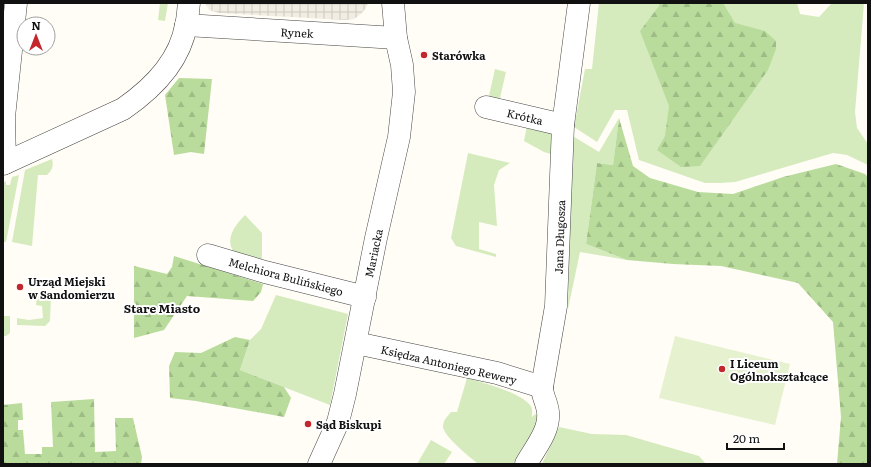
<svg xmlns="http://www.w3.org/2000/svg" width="871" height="467" viewBox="0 0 871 467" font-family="Literata,serif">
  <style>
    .green { fill: #d5ebbd }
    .forest { fill: url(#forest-firs) }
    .pitch { fill: #e6f2cf }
    .plaza { fill: url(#plaza-grid) }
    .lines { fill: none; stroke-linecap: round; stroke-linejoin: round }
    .minor-casing { stroke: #444; stroke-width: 23 }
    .minor { stroke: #fff; stroke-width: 22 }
    .poi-dot { fill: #c4262e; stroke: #fff; stroke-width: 1.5 }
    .labels { text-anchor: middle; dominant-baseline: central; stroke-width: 4; stroke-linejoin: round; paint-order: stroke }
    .street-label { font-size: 11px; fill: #111; stroke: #fff }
    .poi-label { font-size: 11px; font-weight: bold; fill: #111; stroke: #fff; text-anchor: start }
    .neighbourhood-label { font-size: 12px; font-weight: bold; fill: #111; stroke: #fff }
  </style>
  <defs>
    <pattern id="forest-firs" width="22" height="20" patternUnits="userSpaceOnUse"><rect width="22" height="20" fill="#b9dc9c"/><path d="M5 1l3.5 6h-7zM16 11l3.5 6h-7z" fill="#9ebc85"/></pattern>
    <pattern id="plaza-grid" width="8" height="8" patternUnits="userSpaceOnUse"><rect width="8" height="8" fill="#f1ede2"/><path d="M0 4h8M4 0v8" fill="none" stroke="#cecac1"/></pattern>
  </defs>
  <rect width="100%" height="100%" fill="#fffdf5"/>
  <g class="green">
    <path d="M 160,3 L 168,3 L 165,21 L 158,20 Z"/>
    <path d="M 599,3 L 797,3 L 800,14 L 819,17 L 832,3 L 864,3 L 855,112 L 857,128 L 868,144 L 868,165 L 847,155 L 833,153 L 735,182 L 720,183 L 705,183 L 639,160 L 627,110 L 615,110 L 597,142 L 574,127 L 585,69 L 592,69 Z"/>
    <path d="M 495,69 L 506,72 L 499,102 L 488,100 Z"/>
    <path d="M 619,118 L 613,165 L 597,163 L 586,244 L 627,260 L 580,252 L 568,309 L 571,135 L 599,152 Z"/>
    <path d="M 527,126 L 547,130 L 552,134 L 551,154 L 544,152 L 524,141 Z"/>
    <path d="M 468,153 L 510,163 L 499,170 L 494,185 L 497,226 L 479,222 L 479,249 L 496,254 L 496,257 L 456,246 L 451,238 Z"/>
    <path d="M 52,159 C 54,166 52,170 47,175 L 38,175 L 32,246 L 12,242 L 25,170 Z"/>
    <path d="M 19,175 L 6,242 L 3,242 L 3,183 L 6,181 L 6,185 L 10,185 L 12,177 Z"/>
    <path d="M 245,215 L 262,233 L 262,260 L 235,254 C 224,240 234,226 245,215 Z"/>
    <path d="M 37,294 L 51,296 L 50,321 L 45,326 L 17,325 L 17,318 L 29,320 L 43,318 L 42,306 L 36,305 Z"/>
    <path d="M 276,295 L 348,314 L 330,405 L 240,370 L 250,340 L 261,329 Z"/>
    <path d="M 3,316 L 10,316 L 10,333 L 6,336 L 3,336 Z"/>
    <path d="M 467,378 C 484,383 519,392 530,405 C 533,408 532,412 532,417 L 535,414 L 539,416 L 537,426 L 513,464 L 478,464 C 470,457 441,435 443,425 C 444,419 448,416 451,412 L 457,412 Z"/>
    <path d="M 559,427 L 592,434 L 626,435 L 699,456 L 706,464 L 542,464 Z"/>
    <path d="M 431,440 L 452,452 L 444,464 L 417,464 Z"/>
  </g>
  <g class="forest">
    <path d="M 659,3 L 723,3 L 735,23 L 765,31 L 776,41 L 776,49 L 768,70 L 700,166 L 681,167 L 657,150 L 665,136 L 669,106 L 640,31 L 659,6 Z"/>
    <path d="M 179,78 L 212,79 L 204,154 L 191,152 L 174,155 L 165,95 Z"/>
    <path d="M 619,118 L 633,166 L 650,178 L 698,192 L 733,194 L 783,177 L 836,164 L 865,174 L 868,177 L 868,464 L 837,464 L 841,417 L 833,322 L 798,283 L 721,266 L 673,264 L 627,260 L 586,244 L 597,163 L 613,165 Z"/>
    <path d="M 174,256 L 263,284 L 261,292 L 253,301 L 187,296 L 164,330 L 134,338 L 134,266 L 167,274 L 172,267 Z"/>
    <path d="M 235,337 L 250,340 L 240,370 L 284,387 L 291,398 L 284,417 L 196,401 L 170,398 L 169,366 L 175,352 L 201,353 Z"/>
    <path d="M 94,399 L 95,452 L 116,451 L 115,418 L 133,418 L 142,457 L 141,464 L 3,464 L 3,405 L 22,403 L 23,420 L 18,420 L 18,430 L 23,430 L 25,454 L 42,454 L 42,447 L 53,447 L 51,402 Z"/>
  </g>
  <path class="pitch" d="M 675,336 L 790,364 L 775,425 L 659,398 Z"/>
  <path class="plaza" d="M 205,3 L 368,3 L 366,8 L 361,14 L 354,19 L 345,20 L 219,13 L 209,10 Z"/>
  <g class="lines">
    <g class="minor-casing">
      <g id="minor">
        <path d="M 186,25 L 396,38"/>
        <path d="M 486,107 L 563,125"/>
        <path d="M 5,163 L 4,117 L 16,3"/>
        <path d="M 3,164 L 123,109 C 152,89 180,61 186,25 C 188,18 188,10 189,3"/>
        <path d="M 208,255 L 265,272 L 365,297"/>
        <path d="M 356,343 L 497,373 L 542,387"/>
        <path d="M 319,464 L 338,422 L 345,394 L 376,238 L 399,137 L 404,92 L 402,65 L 396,38 L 393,3"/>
        <path d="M 526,464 C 535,448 550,431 548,412 C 547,402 542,396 542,387 L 556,306 L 563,125 L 579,3"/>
      </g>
    </g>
    <use href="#minor" class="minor"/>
  </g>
  <g class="poi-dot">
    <circle cx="424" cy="55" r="4"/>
    <circle cx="20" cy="287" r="4"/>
    <circle cx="722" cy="369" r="4"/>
    <circle cx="308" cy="424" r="4"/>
  </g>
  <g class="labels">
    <g class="street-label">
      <text transform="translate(297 32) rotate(3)">Rynek</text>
      <text transform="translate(525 116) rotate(13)">Krótka</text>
      <text transform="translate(559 237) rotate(-88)">Jana Długosza</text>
      <text transform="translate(373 253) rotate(-78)">Mariacka</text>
      <text transform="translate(286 276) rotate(15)">Melchiora Bulińskiego</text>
      <text transform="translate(449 364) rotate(13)">Księdza Antoniego Rewery</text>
    </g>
    <g class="poi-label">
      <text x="432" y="55">Starówka</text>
      <text x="28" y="281">Urząd Miejski<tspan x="28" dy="13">w Sandomierzu</tspan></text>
      <text x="730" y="363">I Liceum<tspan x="730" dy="13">Ogólnokształcące</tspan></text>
      <text x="316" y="424">Sąd Biskupi</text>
    </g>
    <g class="neighbourhood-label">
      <text x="162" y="308">Stare Miasto</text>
    </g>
  </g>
  <rect width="871" height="467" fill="none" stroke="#111111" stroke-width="8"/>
  <g transform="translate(36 36)"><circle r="19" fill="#ffffff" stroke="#a0a0a0"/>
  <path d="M0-3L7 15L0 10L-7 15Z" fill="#c4262e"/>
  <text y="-6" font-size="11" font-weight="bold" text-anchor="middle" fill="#111111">N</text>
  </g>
  <path d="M727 443v6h57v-6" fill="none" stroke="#111111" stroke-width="2"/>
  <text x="733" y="443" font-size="12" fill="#111111" stroke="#ffffff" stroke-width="3" paint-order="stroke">20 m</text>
</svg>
